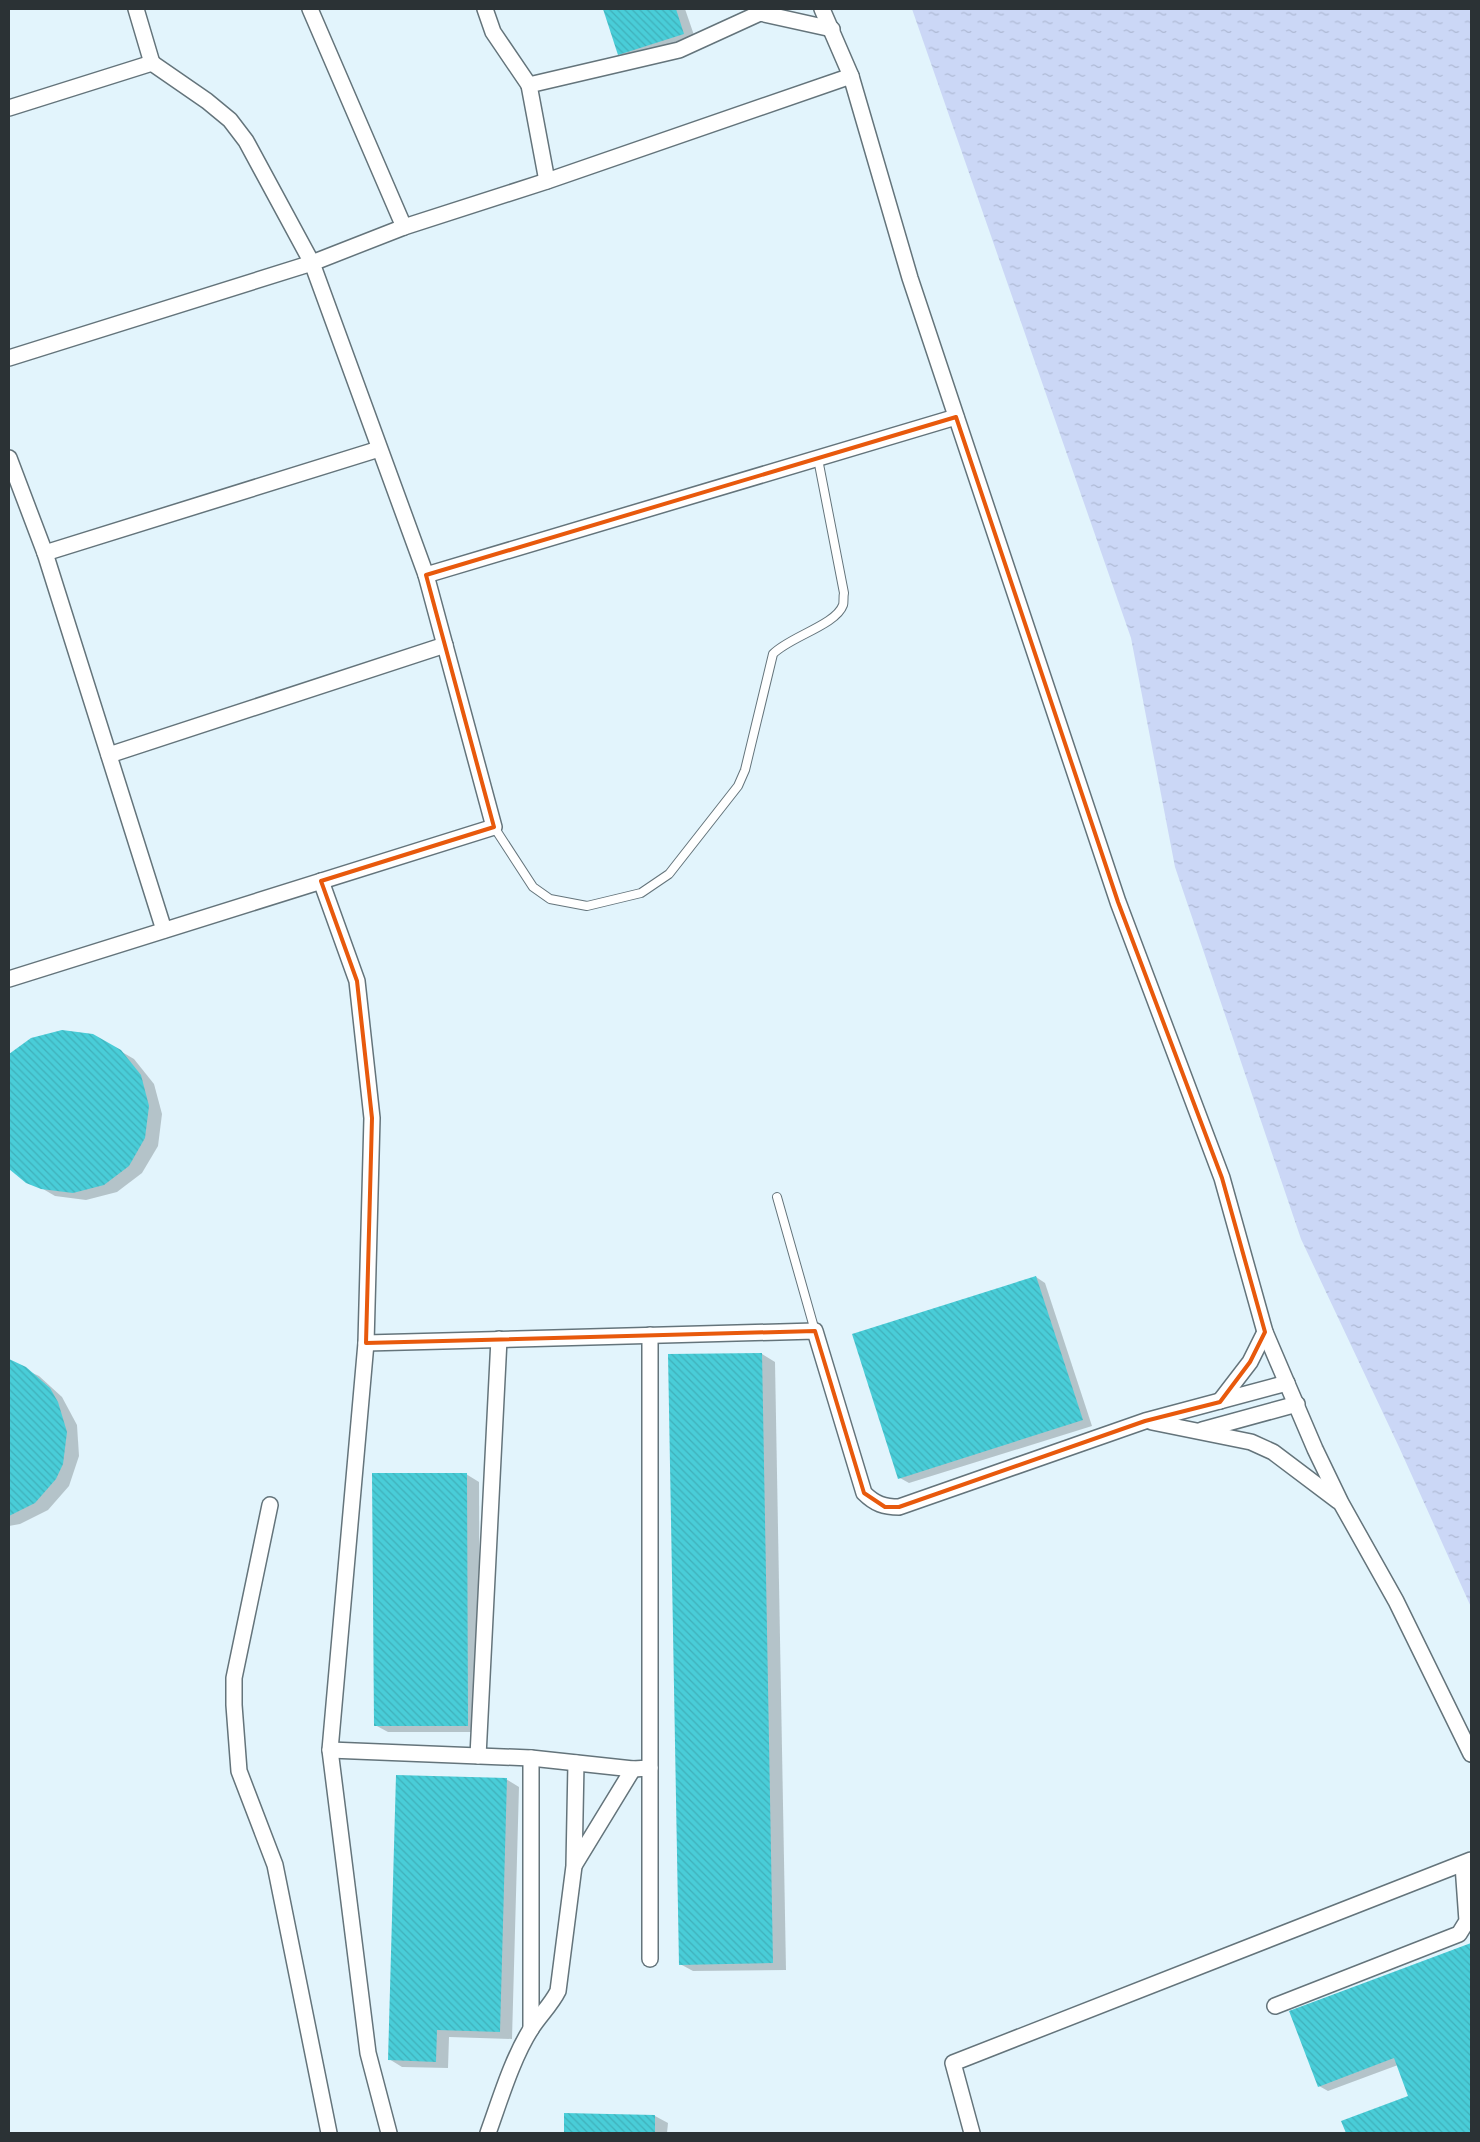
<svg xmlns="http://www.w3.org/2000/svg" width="1480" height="2142" viewBox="0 0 1480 2142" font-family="'Source Sans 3',sans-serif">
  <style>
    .water { fill: url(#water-ripples) }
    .shadow { fill: #0003 }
    .building { fill: url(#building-back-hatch) }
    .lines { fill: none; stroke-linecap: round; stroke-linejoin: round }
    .lane-casing { stroke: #64747b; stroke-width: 10 }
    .street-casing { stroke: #64747b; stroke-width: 18 }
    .lane { stroke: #fff; stroke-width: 8 }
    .street { stroke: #fff; stroke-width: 15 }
    .marked { fill: none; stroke: #e8590c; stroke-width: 4; stroke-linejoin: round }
  </style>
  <defs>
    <pattern id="water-ripples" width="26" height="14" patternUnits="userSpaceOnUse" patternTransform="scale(1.25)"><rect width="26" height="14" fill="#cbd7f6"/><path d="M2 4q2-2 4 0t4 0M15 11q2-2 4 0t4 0" fill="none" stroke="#aeb9d4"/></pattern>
    <pattern id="building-back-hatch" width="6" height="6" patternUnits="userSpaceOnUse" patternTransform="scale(1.25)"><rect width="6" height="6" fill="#49cdd8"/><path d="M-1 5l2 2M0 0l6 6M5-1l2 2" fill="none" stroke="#40b0ba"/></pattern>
  </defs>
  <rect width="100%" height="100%" fill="#e2f4fc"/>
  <path class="water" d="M 912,9 L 1471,9 L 1471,1607 L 1399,1447 L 1301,1239 L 1175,867 L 1131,638 Z"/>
  <g class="shadow">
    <path d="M 604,9 L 685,9 L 696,41 L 632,61 L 619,54 Z"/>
    <path d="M 93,1035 L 134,1059 L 154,1084 L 162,1114 L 158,1146 L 142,1173 L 117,1192 L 86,1200 L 55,1196 L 14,1172 L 9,1165 L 9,1056 L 31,1039 Z"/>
    <path d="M 1036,1277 L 1045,1283 L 1092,1426 L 909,1483 L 900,1478 Z"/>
    <path d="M 762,1354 L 775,1362 L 786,1970 L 693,1971 L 680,1964 L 669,1355 Z"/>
    <path d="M 9,1362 L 39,1376 L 62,1397 L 77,1425 L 79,1456 L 69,1486 L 48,1510 L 20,1524 L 9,1526 Z"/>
    <path d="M 466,1474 L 479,1482 L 480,1732 L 388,1732 L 375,1725 Z"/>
    <path d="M 506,1779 L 519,1787 L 512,2039 L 449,2037 L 448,2068 L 402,2067 L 389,2059 Z"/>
    <path d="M 1471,1944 L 1471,2133 L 1347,2133 L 1343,2122 L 1410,2097 L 1398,2065 L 1328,2091 L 1319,2086 L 1290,2012 Z"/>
    <path d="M 566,2114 L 655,2116 L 668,2123 L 667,2133 L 565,2133 Z"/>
  </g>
  <g class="building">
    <path d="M 603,9 L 676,9 L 684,34 L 618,55 Z"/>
    <path d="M 62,1030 L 93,1034 L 121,1050 L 141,1075 L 149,1106 L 145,1138 L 129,1166 L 104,1185 L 73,1193 L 41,1189 L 26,1183 L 9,1169 L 9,1054 L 31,1038 Z"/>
    <path d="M 1036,1276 L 1083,1420 L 898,1479 L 852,1334 Z"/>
    <path d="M 762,1353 L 773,1963 L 679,1965 L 668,1354 Z"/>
    <path d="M 9,1359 L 26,1367 L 50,1388 L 58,1402 L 67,1432 L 63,1464 L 56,1479 L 35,1503 L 9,1516 Z"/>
    <path d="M 372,1473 L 467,1473 L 468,1726 L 374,1726 Z"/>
    <path d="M 396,1775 L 507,1778 L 500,2032 L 437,2030 L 436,2062 L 388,2060 Z"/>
    <path d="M 1471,1943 L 1471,2133 L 1346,2133 L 1341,2121 L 1408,2096 L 1394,2058 L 1318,2087 L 1289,2011 Z"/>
    <path d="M 564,2113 L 655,2115 L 655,2133 L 564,2133 Z"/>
  </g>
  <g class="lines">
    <g class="lane-casing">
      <g id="lane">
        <path d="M 494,827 L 533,887 L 550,899 L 587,906 L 641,893 L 669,874 L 738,786 L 745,770 L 773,654 C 789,637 836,625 843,605 C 844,602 843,597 844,593 L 818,459"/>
        <path d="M 777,1197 L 815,1331"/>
      </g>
    </g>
    <g class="street-casing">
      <g id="street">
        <path d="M 136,9 L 152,63"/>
        <path d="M 310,9 L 404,227"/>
        <path d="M 485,9 L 493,32 L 529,85"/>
        <path d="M 822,9 L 851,76 L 910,278 L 1118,902 L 1222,1178 L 1265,1332 L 1315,1449 L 1341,1503 L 1396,1601 L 1471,1754"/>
        <path d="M 9,108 L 152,63 L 207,101 L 230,120 L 246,141 L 312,263 L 426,575 L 494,827 L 9,979"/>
        <path d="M 547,181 L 529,85 L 679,50 L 760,13 L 832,29"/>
        <path d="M 9,358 L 312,263 L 404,227 L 547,181 L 851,76"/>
        <path d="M 9,458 L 45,553 L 164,930"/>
        <path d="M 45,553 L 379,449"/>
        <path d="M 426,575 L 956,417"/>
        <path d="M 109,755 L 445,645"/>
        <path d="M 321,881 L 357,981 L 372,1118 L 366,1343 L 330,1750 L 368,2053 L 389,2133"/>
        <path d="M 366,1343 L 815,1331 L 864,1493 C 875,1504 884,1507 899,1507 L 1145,1421 L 1287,1383"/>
        <path d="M 1220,1401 L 1250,1362 L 1265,1332"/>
        <path d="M 1152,1422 L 1251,1442 L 1273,1452 L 1338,1501"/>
        <path d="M 1202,1430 L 1297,1404"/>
        <path d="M 270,1505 L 234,1678 L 234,1705 L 239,1771 L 275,1865 L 329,2133"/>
        <path d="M 330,1750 L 531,1758 L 633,1769 L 650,1768"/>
        <path d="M 478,1756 L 499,1339"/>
        <path d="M 575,1864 L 633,1769"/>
        <path d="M 650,1959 L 650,1335"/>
        <path d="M 1275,2006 L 1459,1934 L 1467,1921 L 1463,1865"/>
        <path d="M 531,2029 L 531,1758"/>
        <path d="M 488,2133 C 500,2100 512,2059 531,2029 C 540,2015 551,2005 558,1991 L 574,1866 L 576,1763"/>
        <path d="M 972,2133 L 953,2063 L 1471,1860"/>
      </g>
    </g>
    <use href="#lane" class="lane"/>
    <use href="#street" class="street"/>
  </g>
  <path class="marked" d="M 956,417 L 1118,902 L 1222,1178 L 1265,1332 L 1250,1362 L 1220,1402 L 1145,1421 L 899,1507 L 885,1507 L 864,1493 L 815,1331 L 366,1343 L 372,1118 L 357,981 L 321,881 L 494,827 L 426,575 Z"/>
  <rect width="1480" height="2142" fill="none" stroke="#2b3235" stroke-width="20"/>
</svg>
